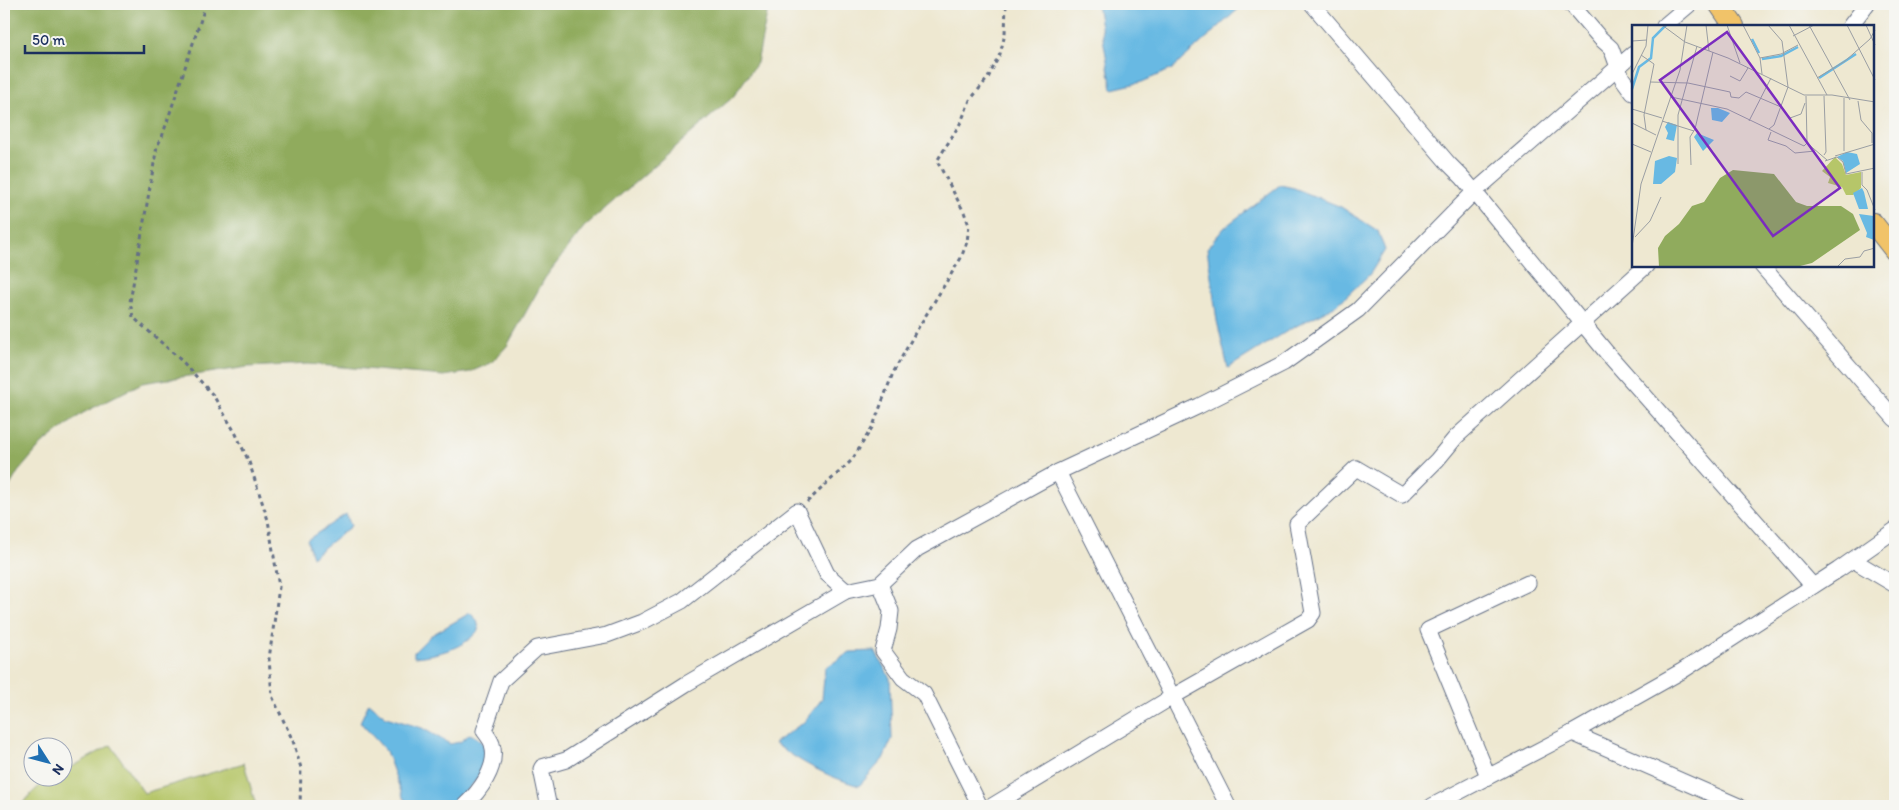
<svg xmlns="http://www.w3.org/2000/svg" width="1899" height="810" viewBox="0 0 1899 810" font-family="Itim,sans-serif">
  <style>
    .green { fill: #b6c669; stroke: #687a64 }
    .forest { fill: #90ab5d; stroke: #566d5e }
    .water { fill: #68b9e3; stroke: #4274a0 }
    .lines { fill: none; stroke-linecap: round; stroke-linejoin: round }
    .minor-casing { stroke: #657086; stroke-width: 17 }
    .major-casing { stroke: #657086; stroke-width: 22 }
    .path { stroke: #657086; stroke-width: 3; stroke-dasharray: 4 4; stroke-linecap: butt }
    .minor { stroke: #fff; stroke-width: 15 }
    .major { stroke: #f1c369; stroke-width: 20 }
    .inset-river { fill: none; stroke: #68b9e3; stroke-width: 2.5 }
    .inset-road { fill: none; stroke: #9a9ea3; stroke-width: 1 }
    .view { fill: #7b2cbf; fill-opacity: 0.15; stroke: #7b2cbf; stroke-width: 2.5 }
    .inset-edge { fill: none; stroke: #1b2f5e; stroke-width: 2.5 }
  </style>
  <rect width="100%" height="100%" fill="#f6f6f2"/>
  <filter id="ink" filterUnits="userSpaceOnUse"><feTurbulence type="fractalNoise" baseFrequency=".02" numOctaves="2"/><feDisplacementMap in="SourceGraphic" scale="10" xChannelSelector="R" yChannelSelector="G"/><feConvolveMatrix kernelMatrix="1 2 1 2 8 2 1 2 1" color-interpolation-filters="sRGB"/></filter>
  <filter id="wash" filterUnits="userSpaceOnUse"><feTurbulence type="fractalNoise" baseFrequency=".0096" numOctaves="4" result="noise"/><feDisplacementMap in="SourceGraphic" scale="20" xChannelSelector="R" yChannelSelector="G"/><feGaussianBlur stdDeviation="1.12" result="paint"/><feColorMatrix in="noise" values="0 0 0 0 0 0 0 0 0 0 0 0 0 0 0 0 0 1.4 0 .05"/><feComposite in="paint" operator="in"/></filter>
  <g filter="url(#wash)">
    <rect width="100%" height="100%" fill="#eee8d1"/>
    <path class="green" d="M 111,745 L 144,793 L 244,763 L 256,806 L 20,806 C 32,793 43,778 62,778 L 63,772 Z"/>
    <path class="forest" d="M 4,4 L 769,4 L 757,63 L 733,97 L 584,227 L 545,278 L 507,346 L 491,363 L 470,372 L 444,376 L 308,364 L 248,367 L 142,383 L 83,413 L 42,444 L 18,472 L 4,496 Z"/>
    <g class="water">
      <path d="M 1097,4 L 1244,4 L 1172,69 L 1142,82 L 1112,89 Z"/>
      <path d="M 1280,185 L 1294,188 L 1341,207 L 1378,231 L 1385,250 L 1370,274 L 1338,304 L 1289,330 L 1228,368 L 1217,321 L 1207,248 L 1225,227 Z"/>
      <path d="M 346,514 L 351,526 L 312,557 L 307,540 Z"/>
      <path d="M 470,613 L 477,620 L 479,629 C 466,648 437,655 414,657 L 414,652 L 430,636 Z"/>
      <path d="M 875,651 L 890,678 L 892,739 L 883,759 L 859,786 C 826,776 802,763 774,743 L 804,722 L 822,699 L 825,668 L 850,652 Z"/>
      <path d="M 369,703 L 386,717 L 422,728 L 450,744 L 460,742 L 470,734 C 474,736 480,739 483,743 C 501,764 464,793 449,806 L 409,806 L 403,797 L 386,751 L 360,722 Z"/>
    </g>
  </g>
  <g filter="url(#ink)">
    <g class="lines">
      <g class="minor-casing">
        <g id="minor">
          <path d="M 1312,4 L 1448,163 L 1463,178 L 1607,353 L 1813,586"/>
          <path d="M 1571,4 L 1600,38 L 1611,48 L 1622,78 L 1633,93"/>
          <path d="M 1664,26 L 1690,4"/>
          <path d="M 1850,26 L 1867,4"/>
          <path d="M 1762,266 L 1895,419"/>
          <path d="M 1058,472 L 1228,806"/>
          <path d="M 1853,560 L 1895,585"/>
          <path d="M 880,584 L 891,611 L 889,629 L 883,651 L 903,678 L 924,694 L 980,806"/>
          <path d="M 1572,733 L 1739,806"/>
          <path d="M 1488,776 L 1428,630 L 1528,583"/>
          <path d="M 464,806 C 479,792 499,767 492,744 C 491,740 487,735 484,731 L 501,681 L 537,648 L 607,635 L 642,622 L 682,601 L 797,511 L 827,574 L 846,591"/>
          <path d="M 551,806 L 548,803 L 541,769 L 542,767 L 566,760 L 686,684 L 846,591 L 880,584 L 917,549 L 1058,472 L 1199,406 L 1284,363 L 1358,310 L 1472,194 L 1633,54"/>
          <path d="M 992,806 L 1172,697 L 1308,620 L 1313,613 L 1297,524 L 1356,468 L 1402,495 L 1437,460 L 1456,437 L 1646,266"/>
          <path d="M 1432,806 L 1572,733 L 1682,671 L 1838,570 L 1895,530"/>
        </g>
      </g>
      <g class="major-casing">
        <g id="major">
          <path d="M 1719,4 L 1734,26"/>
          <path d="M 1873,223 L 1895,251"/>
        </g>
      </g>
      <g class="path">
        <path d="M 206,4 L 162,137 L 157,146 L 130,302 L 133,317 L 183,362 L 213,395 L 236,434 L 249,462 L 268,520 L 279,587 L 269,659 L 272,696 L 293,741 L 301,768 L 300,806"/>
        <path d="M 807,502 L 852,460 L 873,426 L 893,373 L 915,333 L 961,258 L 967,242 L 969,225 L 964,212 L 937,161 L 961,122 L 970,100 L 988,78 L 1000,54 L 1005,34 L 1006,4"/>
      </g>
      <use href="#minor" class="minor"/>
      <use href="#major" class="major"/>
    </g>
  </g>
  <g transform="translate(1632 25)">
    <rect width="242" height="242" fill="#eee8d1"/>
    <path d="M 203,132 L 210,139 L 214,150 L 229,147 L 229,163 L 221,170 L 214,170 L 210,162 L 196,158 L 198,152 L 190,146 Z" fill="#b6c669"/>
    <path d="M 101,145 L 142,149 L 164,177 L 175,181 L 209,181 L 221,189 L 228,205 L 180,238 L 168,241 L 27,242 L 26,223 L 33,211 L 47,199 L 60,181 L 72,177 L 88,153 Z" fill="#90ab5d"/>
    <path d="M 79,83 L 86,83 L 98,88 L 90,97 L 80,95 ZM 36,97 L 45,100 L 42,116 L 34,114 L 36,108 L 33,102 ZM 65,108 L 82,115 L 71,126 L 62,112 ZM 215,127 L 225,129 L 228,139 L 214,148 L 211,136 L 205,132 ZM 37,131 L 45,133 L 43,147 L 29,159 L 21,159 L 23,136 ZM 230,163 L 232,167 L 236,184 L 227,184 L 221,168 ZM 227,189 L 242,191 L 242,215 L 234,212 L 235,208 Z" fill="#68b9e3"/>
    <path class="inset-river" d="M 120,14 L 127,28M 130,34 L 149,31 L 166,22M 187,53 L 224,29M 0,64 L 7,42 L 19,33 L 21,13 L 34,0"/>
    <path class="inset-road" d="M 30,0 L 53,17 L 96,33 L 172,70 L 200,70 L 243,77M 74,0 L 77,26M 95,0 L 108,38M 111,0 L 128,33 L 130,49M 136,0 L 150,16 L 156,62 L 142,100 L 137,104M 157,0 L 195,70M 177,0 L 218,75M 215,0 L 243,55M 234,0 L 243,20M 161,11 L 182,0M 0,16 L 15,15M 9,30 L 22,39 L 12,90 L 14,105M 128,33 L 149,29 L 166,20M 0,49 L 14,21 L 16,0M 98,51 L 108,56 L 116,43M 185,53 L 213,36 L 238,14 L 243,5M 18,57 L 56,58 L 98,67 L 99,72 L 107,73 L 114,67 L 149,82 L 158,93 L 169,89 L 173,78M 174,71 L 175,118M 39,72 L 95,84 L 172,121 L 175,118 L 195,135M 226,76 L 229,95 L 240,108 L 240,118M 0,84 L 30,93M 30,96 L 62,106M 117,96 L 139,53M 0,98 L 24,110M 139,107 L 136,115 L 154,121 L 163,128 L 183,126M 0,119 L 19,127M 212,126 L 212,73M 192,130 L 194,127 L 192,71M 203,131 L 243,119M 193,136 L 205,132 L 211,137 L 214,149 L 243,143M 46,139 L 46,90 L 65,21M 59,140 L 58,112 L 63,104 L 81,27M 230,147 L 230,160 L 235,165 L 243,185M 3,212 L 18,196 L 29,172M 0,222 L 9,159 L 48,45 L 55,0M 205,242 L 213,234 L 228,232 L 232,226 L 243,223"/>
    <path class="view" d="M 95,7 L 208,163 L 141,211 L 28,55 Z"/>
    <rect width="242" height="242" class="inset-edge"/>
  </g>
  <rect width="1899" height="810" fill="none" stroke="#f6f6f2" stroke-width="20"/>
  <g transform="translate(48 762) rotate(126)"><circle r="24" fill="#f6f6f2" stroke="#9ea6b7"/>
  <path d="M0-4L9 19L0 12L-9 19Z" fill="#1f6fb2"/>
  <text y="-8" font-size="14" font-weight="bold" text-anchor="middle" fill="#1b2f5e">N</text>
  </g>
  <path d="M25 45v8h119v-8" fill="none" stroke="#1b2f5e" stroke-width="2.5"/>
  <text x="32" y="45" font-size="15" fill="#1b2f5e" stroke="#f6f6f2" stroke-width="4" paint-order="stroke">50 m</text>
</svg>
